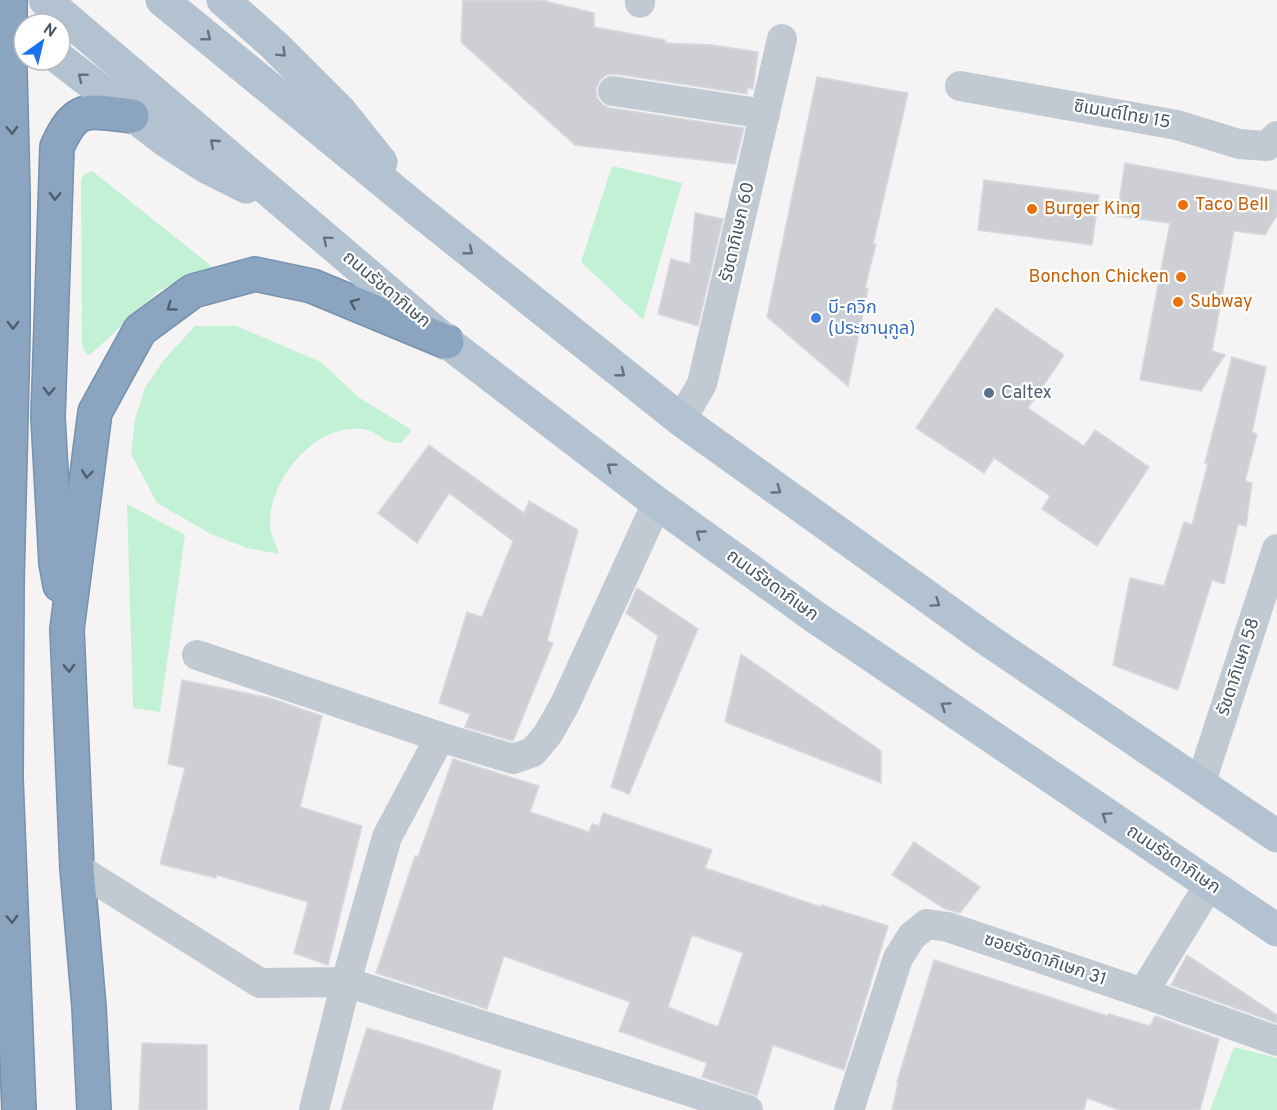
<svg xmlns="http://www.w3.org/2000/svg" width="1277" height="1110" viewBox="0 0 1277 1110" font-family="Overpass,'Noto Sans Thai',sans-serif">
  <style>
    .green { fill: #c3f1d5 }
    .building { fill: #cdcfd5; stroke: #d7d9de; stroke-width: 1.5; fill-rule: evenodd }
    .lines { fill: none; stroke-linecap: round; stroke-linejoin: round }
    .motorway-casing { stroke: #7690ad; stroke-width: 36 }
    .minor { stroke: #c1cad2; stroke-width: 30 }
    .primary { stroke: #b3c2d1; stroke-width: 33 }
    .motorway { stroke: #8ba5c1; stroke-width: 33 }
    .motorway-bridge-casing { stroke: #7690ad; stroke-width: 36; stroke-linecap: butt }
    .motorway-bridge { stroke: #8ba5c1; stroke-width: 33 }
    .oneway { stroke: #64717d }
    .oneway2 { stroke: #505e6b }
    .food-dot { fill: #e8710a; stroke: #fff; stroke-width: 2 }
    .shop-dot { fill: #3f7fe0; stroke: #fff; stroke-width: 2 }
    .service-dot { fill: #5c6f8a; stroke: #fff; stroke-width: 2 }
    .labels { text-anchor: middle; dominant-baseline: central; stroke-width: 4.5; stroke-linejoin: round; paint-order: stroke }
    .street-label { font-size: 18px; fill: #4a5661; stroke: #fff }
    .food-label { font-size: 18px; fill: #c56008; stroke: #fff; text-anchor: start }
    .shop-label { font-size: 18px; fill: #366cbe; stroke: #fff; text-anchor: start }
    .service-label { font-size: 18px; fill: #4e5e75; stroke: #fff; text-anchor: start }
  </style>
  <rect width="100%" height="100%" fill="#f5f3f3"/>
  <g class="green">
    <path d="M 612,166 L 682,183 L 643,320 L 581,262 Z"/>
    <path d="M 92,171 L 209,264 L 214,269 L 185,278 L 159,291 L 90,355 L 86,353 L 82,345 L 81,181 L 83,175 Z"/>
    <path d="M 195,326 L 236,326 L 321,362 L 358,397 L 412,430 L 401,443 C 383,444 382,434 367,430 C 361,428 350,429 344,430 C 304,436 263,492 271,532 C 273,539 277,547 279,554 L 247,548 L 211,534 L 157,503 L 131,454 L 135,419 L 145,388 L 163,361 Z"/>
    <path d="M 127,504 L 185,535 L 160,712 L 133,708 Z"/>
    <path d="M 1234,1047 L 1277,1058 L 1277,1110 L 1210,1110 Z"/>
  </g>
  <g class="building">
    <path d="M 463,0 L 541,0 L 594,13 L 594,27 L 665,40 L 665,43 L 712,45 L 758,52 L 753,89 L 747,88 L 747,94 L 616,74 L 606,75 L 600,80 L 596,88 L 597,98 L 603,105 L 610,108 L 744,128 L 735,164 L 575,145 L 461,42 Z"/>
    <path d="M 817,77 L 908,93 L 873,244 L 876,244 L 865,288 L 868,289 L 848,386 L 767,317 Z"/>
    <path d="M 1125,163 L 1277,191 L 1277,215 L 1265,235 L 1234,231 L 1212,351 L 1225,355 L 1201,391 L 1140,380 L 1170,223 L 1117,216 Z"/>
    <path d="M 984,180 L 1099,195 L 1092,245 L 978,230 Z"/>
    <path d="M 695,213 L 723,219 L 698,326 L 658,314 L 671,259 L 690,264 Z"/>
    <path d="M 996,308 L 1064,355 L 1028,408 L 1084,446 L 1095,430 L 1149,467 L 1097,546 L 1042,509 L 1050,496 L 994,458 L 984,473 L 916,428 Z"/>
    <path d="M 1232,357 L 1266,367 L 1252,432 L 1257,434 L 1245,481 L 1252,483 L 1246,526 L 1238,524 L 1224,584 L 1212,580 L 1178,690 L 1113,665 L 1130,578 L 1164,586 L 1184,522 L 1192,525 L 1208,463 L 1205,463 Z"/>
    <path d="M 429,445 L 524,513 L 529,501 L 578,530 L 547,641 L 553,643 L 513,741 L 465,727 L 470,714 L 439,703 L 467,612 L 482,617 L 513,541 L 449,493 L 417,543 L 378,513 Z"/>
    <path d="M 637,588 L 698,629 L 629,794 L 611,787 L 658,636 L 626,613 Z"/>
    <path d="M 741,654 L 881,751 L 881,783 L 725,722 Z"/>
    <path d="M 182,680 L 270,698 L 322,716 L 300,807 L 362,826 L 328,965 L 294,953 L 308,902 L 217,875 L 216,878 L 160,864 L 185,768 L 168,764 Z"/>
    <path d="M 453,759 L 539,786 L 530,812 L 589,832 L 592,824 L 599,826 L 603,813 L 712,850 L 705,868 L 821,907 L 822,905 L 888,926 L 844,1070 L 773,1045 L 757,1096 L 702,1077 L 707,1063 L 619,1031 L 630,1002 L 504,956 L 487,1009 L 376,973 L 415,856 L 418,857 ZM 692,935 L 743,953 L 718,1027 L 668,1007 Z"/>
    <path d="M 914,842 L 980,887 L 960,913 L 945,909 L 892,875 Z"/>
    <path d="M 1187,955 L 1277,1015 L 1277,1023 L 1171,985 Z"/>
    <path d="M 934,960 L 1108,1016 L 1109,1014 L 1150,1026 L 1155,1016 L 1219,1039 L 1200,1110 L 1119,1110 L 1087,1098 L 1084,1110 L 892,1110 L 898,1083 L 897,1082 Z"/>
    <path d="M 367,1028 L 429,1046 L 501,1071 L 492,1110 L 341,1110 Z"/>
    <path d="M 142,1043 L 207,1045 L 207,1110 L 139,1110 Z"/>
  </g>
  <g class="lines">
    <g class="motorway-casing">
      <g id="motorway">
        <path d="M 10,72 L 13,194 L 13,331 L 7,582 L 6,779 L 19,1110"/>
        <path d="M 60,585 L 56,563 L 48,417 L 57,147 C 77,103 88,111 132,116"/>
        <path d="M 94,1110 L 89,1007 L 77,868 L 67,629 L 95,412 L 140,330 L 193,291 L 255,274 L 312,286 L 447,342"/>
      </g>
    </g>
    <g class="minor">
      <path d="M 640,3 L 640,0"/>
      <path d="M 960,86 L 1177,125 L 1239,144 L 1267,146 L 1277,136"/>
      <path d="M 613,91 L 765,114"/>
      <path d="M 681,420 L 702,384 L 782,39"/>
      <path d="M 197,655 L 440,737 L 513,759 L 533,752 L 548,734 L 565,704 L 657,503"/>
      <path d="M 1200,785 L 1277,549"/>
      <path d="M 77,868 L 260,983 L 346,982 L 748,1110"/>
      <path d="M 1143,993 L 1277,1041"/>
      <path d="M 314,1110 L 346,982 L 387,837 L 440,737"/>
      <path d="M 849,1110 L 898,958 L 912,936 L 927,924 L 948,927 L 1143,993 L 1209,885"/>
    </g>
    <g class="primary">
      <path d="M 45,0 L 447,342 L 657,503 L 815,617 L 1277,930"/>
      <path d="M 162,0 L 423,214 L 681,420 L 985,638 L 1277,836"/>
      <path d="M 223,0 L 274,45 L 341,112 L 381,162"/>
      <path d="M 60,59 L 166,141 L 206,167 L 246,187"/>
    </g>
    <use href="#motorway" class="motorway"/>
    <g class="motorway-bridge-casing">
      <path id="motorway-bridge" d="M 10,72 L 10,0"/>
    </g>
    <use href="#motorway-bridge" class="motorway-bridge"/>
  </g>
  <defs><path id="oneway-chevron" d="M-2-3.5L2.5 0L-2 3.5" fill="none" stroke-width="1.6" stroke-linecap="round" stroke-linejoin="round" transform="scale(1.5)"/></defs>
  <g class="oneway">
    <use href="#oneway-chevron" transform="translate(207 37) rotate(39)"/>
    <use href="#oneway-chevron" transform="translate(282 53) rotate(45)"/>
    <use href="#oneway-chevron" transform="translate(82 77) rotate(-141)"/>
    <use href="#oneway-chevron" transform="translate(214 143) rotate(-139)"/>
    <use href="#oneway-chevron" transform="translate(327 240) rotate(-140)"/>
    <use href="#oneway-chevron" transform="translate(469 251) rotate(39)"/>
    <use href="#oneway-chevron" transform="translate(621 373) rotate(38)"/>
    <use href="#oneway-chevron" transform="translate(611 467) rotate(-143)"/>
    <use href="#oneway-chevron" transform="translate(777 490) rotate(36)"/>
    <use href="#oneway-chevron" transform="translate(700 534) rotate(-144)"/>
    <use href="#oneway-chevron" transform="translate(936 603) rotate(35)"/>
    <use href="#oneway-chevron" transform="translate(945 706) rotate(-146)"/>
    <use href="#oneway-chevron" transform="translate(1106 816) rotate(-146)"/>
  </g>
  <g class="oneway2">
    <use href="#oneway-chevron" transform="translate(12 130) rotate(88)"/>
    <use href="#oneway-chevron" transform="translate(55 196) rotate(92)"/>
    <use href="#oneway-chevron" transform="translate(354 303) rotate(-157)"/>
    <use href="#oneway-chevron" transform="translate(171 307) rotate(144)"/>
    <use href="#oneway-chevron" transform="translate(13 325) rotate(90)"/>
    <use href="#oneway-chevron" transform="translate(49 391) rotate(92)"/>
    <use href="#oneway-chevron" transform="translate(87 474) rotate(97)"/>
    <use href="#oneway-chevron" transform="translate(69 668) rotate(88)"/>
    <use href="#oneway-chevron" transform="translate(12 919) rotate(88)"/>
  </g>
  <g class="food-dot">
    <circle cx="1183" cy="205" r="6"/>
    <circle cx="1032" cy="209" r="6"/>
    <circle cx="1181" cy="277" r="6"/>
    <circle cx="1178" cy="302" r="6"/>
  </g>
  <circle class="shop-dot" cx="816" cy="318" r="6"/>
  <circle class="service-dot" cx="989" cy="393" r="6"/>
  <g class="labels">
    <g class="street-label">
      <text transform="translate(1122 115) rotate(10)">ซิเมนต์ไทย 15</text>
      <text transform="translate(738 232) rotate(-77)">รัชดาภิเษก 60</text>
      <text transform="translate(386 290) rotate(40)">ถนนรัชดาภิเษก</text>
      <text transform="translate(772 586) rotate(36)">ถนนรัชดาภิเษก</text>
      <text transform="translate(1239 667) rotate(-72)">รัชดาภิเษก 58</text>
      <text transform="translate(1173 860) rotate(34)">ถนนรัชดาภิเษก</text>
      <text transform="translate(1045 960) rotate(19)">ซอยรัชดาภิเษก 31</text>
    </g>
    <g class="food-label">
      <text x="1195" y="205">Taco Bell</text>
      <text x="1044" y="209">Burger King</text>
      <text x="1169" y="277" text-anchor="end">Bonchon Chicken</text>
      <text x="1190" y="302">Subway</text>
    </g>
    <g class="shop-label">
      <text x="828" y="308">บี-ควิก<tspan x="828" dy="21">(ประชานุกูล)</tspan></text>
    </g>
    <g class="service-label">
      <text x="1001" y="393">Caltex</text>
    </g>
  </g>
  <g transform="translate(42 42) rotate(34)"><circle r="28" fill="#ffffff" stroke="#b7bbc0" stroke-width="1.5"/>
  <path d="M0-4.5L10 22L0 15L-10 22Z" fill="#1a73e8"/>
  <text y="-9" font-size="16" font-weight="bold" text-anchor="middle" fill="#4a5661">N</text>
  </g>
</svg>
